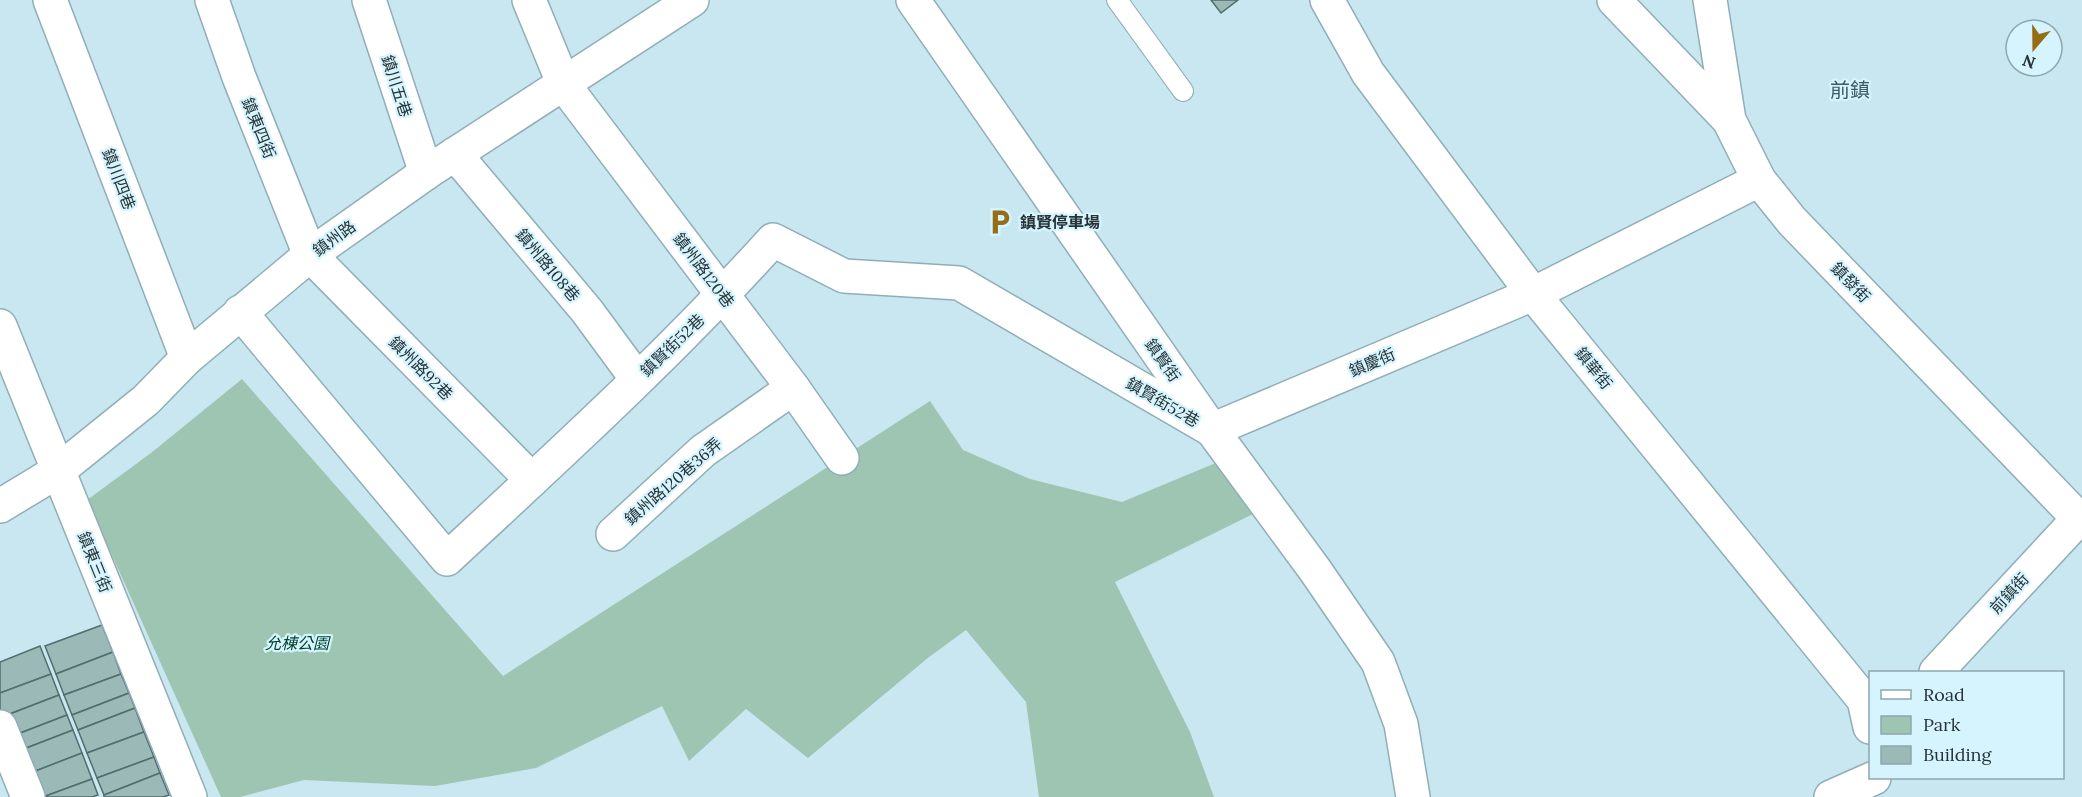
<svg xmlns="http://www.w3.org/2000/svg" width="2082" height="797" viewBox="0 0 2082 797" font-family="Lora,'Noto Sans TC',serif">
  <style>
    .green { fill: #9ec5b2 }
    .building { fill: #9ab9b7; stroke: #516e6c; stroke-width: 1.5 }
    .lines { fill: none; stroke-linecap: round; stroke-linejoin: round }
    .lane-casing { stroke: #91aeb7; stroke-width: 22 }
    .street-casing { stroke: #91aeb7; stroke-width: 36 }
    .lane { stroke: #fff; stroke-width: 20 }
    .street { stroke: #fff; stroke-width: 33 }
    .labels { text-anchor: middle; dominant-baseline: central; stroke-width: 4.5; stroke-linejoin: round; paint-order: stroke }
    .street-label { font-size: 16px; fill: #263236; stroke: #d5f4fd }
    .poi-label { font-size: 16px; font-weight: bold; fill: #263236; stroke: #d5f4fd; text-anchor: start }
    .park-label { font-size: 16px; font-style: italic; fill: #02422d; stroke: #d5f4fd }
    .quarter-label { font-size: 20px; fill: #3f5a62; stroke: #d5f4fd }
  </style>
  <rect width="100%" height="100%" fill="#c8e7f0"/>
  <path class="green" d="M 242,379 L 503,676 L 930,401 L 963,450 L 1030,479 L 1122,502 L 1218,462 L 1253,514 L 1115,582 L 1190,732 L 1214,797 L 1039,797 L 1026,702 L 966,630 L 929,657 L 808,758 L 746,709 L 689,761 L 662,706 L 536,768 L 435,786 L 304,780 L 240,797 L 221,797 L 87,500 L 151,453 Z"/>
  <g class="building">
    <path d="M 1211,0 L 1238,0 L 1221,13 Z"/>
    <path d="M 102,625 L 113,652 L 56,674 L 45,646 Z"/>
    <path d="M 40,646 L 51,674 L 0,693 L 0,662 Z"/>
    <path d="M 113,652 L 121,674 L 64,695 L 56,674 Z"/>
    <path d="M 51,674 L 59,695 L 2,717 L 0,711 L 0,693 Z"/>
    <path d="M 121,674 L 129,693 L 72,715 L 64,695 Z"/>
    <path d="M 129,693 L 135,708 L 78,730 L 72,715 Z"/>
    <path d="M 59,695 L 67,715 L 10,737 L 2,717 Z"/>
    <path d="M 135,708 L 144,732 L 87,753 L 78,730 Z"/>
    <path d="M 67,715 L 73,730 L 16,752 L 10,737 Z"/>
    <path d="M 73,730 L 82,753 L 25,775 L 16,752 Z"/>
    <path d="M 144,732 L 154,757 L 97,778 L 87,753 Z"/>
    <path d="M 82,753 L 92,779 L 43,797 L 25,775 Z"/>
    <path d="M 154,757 L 160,773 L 104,795 L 97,778 Z"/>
    <path d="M 160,773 L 169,795 L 163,797 L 104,797 L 104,795 Z"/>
    <path d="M 92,779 L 98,795 L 92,797 L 43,797 Z"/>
  </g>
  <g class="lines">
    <g class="lane-casing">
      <path id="lane" d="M 1117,0 L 1183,91"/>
    </g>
    <g class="street-casing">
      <g id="street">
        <path d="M 50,0 L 187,358"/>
        <path d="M 212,0 L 239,77 L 310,255 L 532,480"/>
        <path d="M 369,0 L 426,173"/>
        <path d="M 529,0 L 564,85 L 793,388 L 842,458"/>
        <path d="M 913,0 L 1212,430 L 1315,570 L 1378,662 L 1401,724 L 1413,797"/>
        <path d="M 1327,0 L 1368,73 L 1533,294 L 1864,700 L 1870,727"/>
        <path d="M 1614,0 L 1729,120"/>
        <path d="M 1710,0 L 1729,120 L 1759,180 L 1792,221 L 2078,518"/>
        <path d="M 455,154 L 587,311 L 637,379"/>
        <path d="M 240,312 L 447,559 C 558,456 671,353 773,240 L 844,276 L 959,283 L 1212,430 L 1533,294 L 1759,180"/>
        <path d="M 0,326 L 190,797"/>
        <path d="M 0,506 L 58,471 L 146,400 L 187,358 L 310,255 L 426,173 L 692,0"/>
        <path d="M 613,534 L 703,451 L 793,388"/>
        <path d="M 1936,672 L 2082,515"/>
        <path d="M 0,727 L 28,797"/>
        <path d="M 1831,797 L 1874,778"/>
      </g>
    </g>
    <use href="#lane" class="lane"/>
    <use href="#street" class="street"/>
  </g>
  <defs>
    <g id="parking-bare" transform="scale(2.07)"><path d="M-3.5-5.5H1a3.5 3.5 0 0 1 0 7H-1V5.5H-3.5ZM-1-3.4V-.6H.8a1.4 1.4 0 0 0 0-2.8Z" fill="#946d16" stroke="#d5f4fd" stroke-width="2.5" paint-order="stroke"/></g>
  </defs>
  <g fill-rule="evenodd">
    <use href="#parking-bare" x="1000" y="222"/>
  </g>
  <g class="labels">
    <g class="street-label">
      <text transform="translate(397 86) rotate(72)">鎮川五巷</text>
      <text transform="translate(259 128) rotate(68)">鎮東四街</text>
      <text transform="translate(119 179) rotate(69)">鎮川四巷</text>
      <text transform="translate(334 238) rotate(-36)">鎮州路</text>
      <text transform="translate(548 265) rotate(50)">鎮州路108巷</text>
      <text transform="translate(704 270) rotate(53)">鎮州路120巷</text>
      <text transform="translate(1851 282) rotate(46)">鎮發街</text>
      <text transform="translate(672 345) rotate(-44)">鎮賢街52巷</text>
      <text transform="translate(1163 360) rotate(55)">鎮賢街</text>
      <text transform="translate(1372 362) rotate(-23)">鎮慶街</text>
      <text transform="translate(421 368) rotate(45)">鎮州路92巷</text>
      <text transform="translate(1594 368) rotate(51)">鎮華街</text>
      <text transform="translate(1163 402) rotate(30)">鎮賢街52巷</text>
      <text transform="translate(673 481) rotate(-41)">鎮州路120巷36弄</text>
      <text transform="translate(95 562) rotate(68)">鎮東三街</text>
      <text transform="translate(2009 593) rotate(-47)">前鎮街</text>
    </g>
    <g class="poi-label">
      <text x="1020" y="222">鎮賢停車場</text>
    </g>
    <g class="park-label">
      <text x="297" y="643">允棟公園</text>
    </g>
    <g class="quarter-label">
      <text x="1850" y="89">前鎮</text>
    </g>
  </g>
  <rect x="1869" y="671" width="195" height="108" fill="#d5f4fd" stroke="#8fa6ad" stroke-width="1.5"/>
  <rect x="1881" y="690" width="30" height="9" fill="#ffffff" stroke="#8fa6ad" stroke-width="1.5"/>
  <text x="1923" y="701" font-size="18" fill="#263236">Road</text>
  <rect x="1881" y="716" width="30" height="18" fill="#9ec5b2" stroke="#8fa6ad" stroke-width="1.5"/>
  <text x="1923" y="731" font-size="18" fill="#263236">Park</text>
  <rect x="1881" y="746" width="30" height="18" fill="#9ab9b7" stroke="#8fa6ad" stroke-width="1.5"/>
  <text x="1923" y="761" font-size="18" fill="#263236">Building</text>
  <g transform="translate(2034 48) rotate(200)"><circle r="28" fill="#d5f4fd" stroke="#8fa6ad" stroke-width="1.5"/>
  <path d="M0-4.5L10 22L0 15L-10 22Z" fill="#946d16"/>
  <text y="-9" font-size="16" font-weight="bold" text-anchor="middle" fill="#263236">N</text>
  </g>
</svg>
